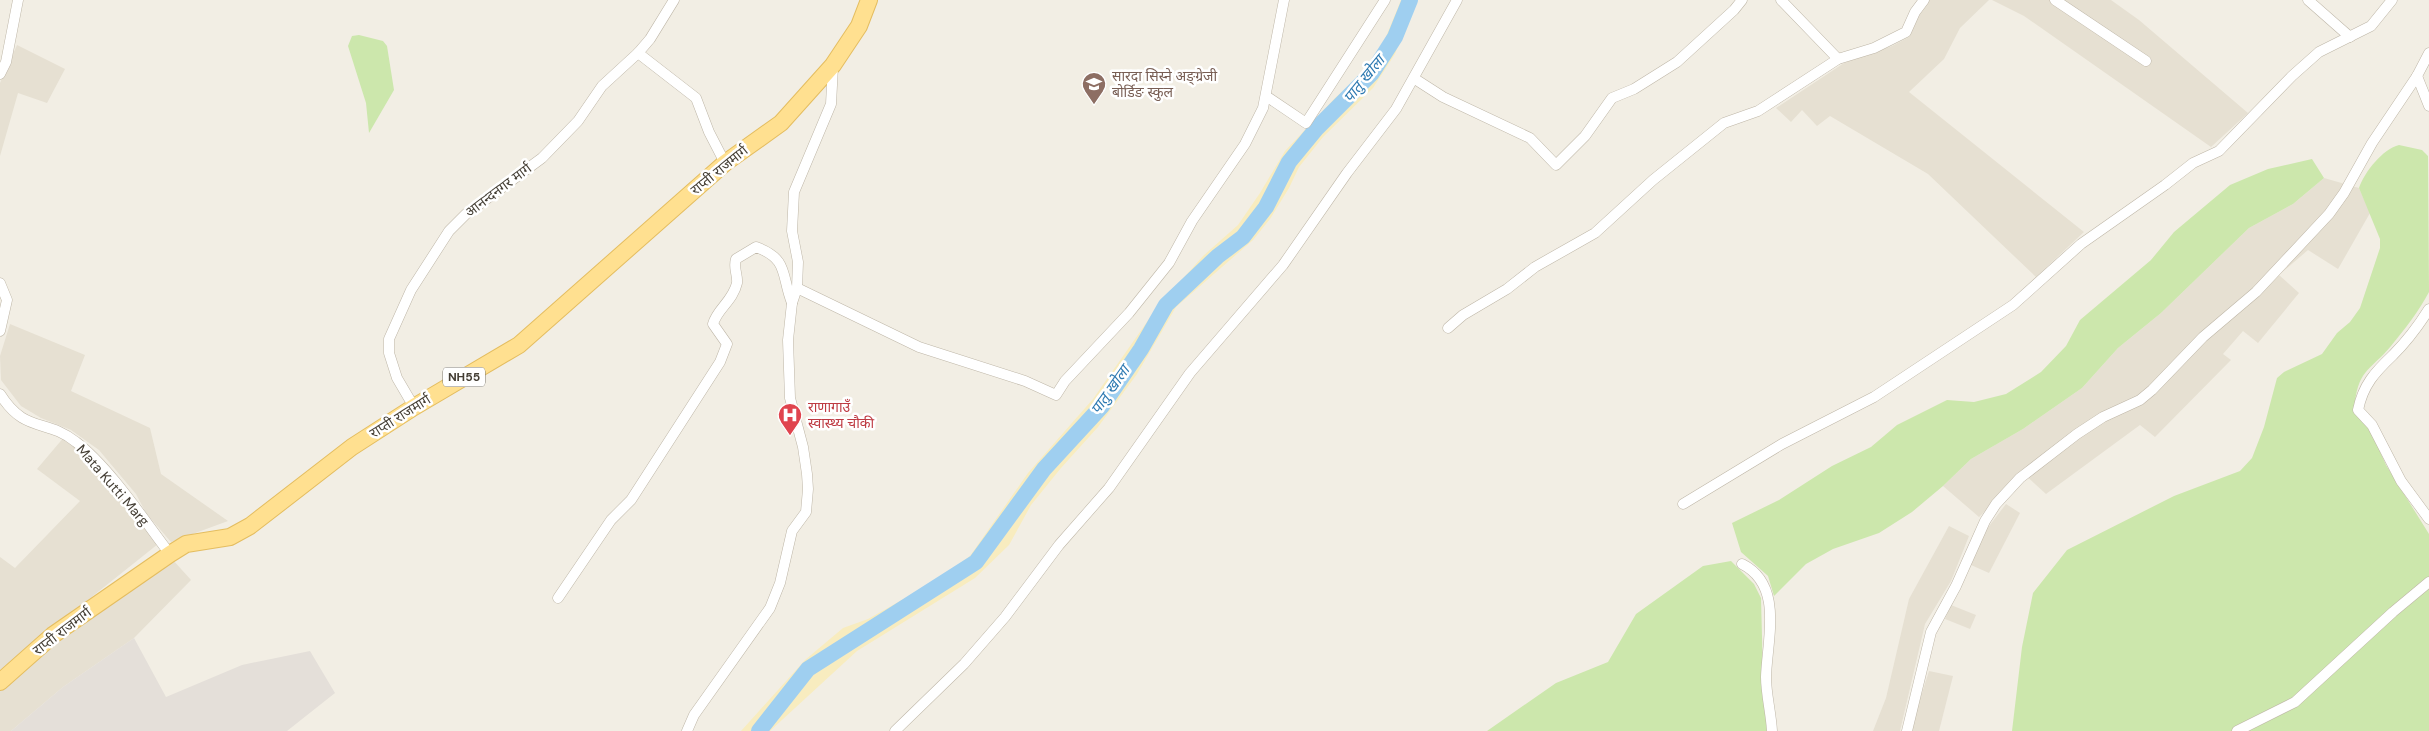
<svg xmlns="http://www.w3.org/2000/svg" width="2429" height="731" viewBox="0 0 2429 731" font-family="'DM Sans','Noto Sans Devanagari',sans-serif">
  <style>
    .residential { fill: #e6e0d2 }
    .industrial { fill: #e4dfd9 }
    .green { fill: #cce7ac }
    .sand { fill: #f8ecbf }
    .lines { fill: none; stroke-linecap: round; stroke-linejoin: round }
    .river { stroke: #9fcff0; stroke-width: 16 }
    .street-casing { stroke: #beb6a7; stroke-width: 11 }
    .primary-casing { stroke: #e4bd60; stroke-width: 18 }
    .street { stroke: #fff; stroke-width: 10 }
    .primary { stroke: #ffe090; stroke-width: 16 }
    .labels { text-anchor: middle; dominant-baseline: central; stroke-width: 5; stroke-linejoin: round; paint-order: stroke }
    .shield { fill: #fff; stroke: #7c7871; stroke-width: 1 }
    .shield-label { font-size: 12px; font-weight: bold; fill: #443e34 }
    .education-label { font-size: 14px; fill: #785e54; stroke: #fff; text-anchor: start }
    .street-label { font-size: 14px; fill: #443e34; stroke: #fff }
    .health-label { font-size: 14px; fill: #be3a42; stroke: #fff; text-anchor: start }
    .water-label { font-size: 15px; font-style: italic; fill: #2d79b1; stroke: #fff }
  </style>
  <rect width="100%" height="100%" fill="#f2eee4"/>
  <g class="residential">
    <path d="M 1929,0 L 1989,0 L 1960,28 L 1944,59 L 1909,92 L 2084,232 L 2036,277 L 1928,174 L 1830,116 L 1817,126 L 1802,110 L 1791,122 L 1776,108 L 1844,63 L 1892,46 L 1909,37 L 1919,13 Z"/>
    <path d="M 1992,0 L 2111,0 L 2139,20 L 2248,113 L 2211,147 L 2024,16 Z"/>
    <path d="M 17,45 L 65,69 L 47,103 L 18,93 L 0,156 L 0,83 Z"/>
    <path d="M 2324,178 L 2359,188 L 2370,213 L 2338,269 L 2308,250 L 2279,275 L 2299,293 L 2258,343 L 2243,331 L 2223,354 L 2231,360 L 2155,437 L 2140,425 L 2046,494 L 2023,473 L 1979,517 L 1943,486 L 1971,459 L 2023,429 L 2082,388 L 2118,348 L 2161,313 L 2249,228 L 2293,204 Z"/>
    <path d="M 10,324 L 85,355 L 71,391 L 150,428 L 161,474 L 228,521 L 171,542 L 146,513 L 136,494 L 99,450 L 71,430 L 41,418 L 21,406 L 1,380 L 0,356 Z"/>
    <path d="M 65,436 L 107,476 L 158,544 L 0,670 L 0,557 L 15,568 L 80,501 L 37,469 Z"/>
    <path d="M 2006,504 L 2020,513 L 1989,573 L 1971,565 L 1983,534 Z"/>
    <path d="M 1949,526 L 1969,536 L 1951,581 L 1925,624 L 1900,731 L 1873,731 L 1886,698 L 1909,599 Z"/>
    <path d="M 172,559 L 191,580 L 134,638 L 63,687 L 11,731 L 0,731 L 0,689 L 56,639 Z"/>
    <path d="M 1951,605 L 1976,615 L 1970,629 L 1945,619 Z"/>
    <path d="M 1929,671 L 1953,676 L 1939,731 L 1910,731 Z"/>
  </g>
  <path class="industrial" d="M 134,638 L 166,697 L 242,665 L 310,651 L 335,693 L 287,731 L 11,731 L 63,687 Z"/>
  <g class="green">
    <path d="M 359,35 L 383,41 L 387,46 L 394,90 L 369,133 L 366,103 L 348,46 L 352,36 Z"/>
    <path d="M 2399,145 L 2422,150 L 2428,156 L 2429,292 C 2419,311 2405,329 2391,346 C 2372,369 2359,369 2355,402 L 2377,439 L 2378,447 L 2386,465 L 2429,534 L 2429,731 L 2012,731 L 2022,647 L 2033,593 L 2067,550 L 2174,496 L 2240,471 L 2252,458 L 2264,427 L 2277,378 L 2284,372 L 2322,354 L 2337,333 L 2350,322 L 2360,308 L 2380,248 L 2380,239 L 2359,188 C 2365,171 2383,149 2399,145 Z"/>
    <path d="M 2312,159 L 2324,178 L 2293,204 L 2249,228 L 2161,313 L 2118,348 L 2082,388 L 2023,429 L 1971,459 L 1943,486 L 1912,512 L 1879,533 L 1833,549 L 1806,564 L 1774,596 L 1768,576 L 1741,552 L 1732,523 L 1779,500 L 1832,466 L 1871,447 L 1897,425 L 1947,400 L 1974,402 L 2006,394 L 2041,372 L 2066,346 L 2080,320 L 2151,260 L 2174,232 L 2230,185 L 2268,169 Z"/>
    <path d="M 1731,561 L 1754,584 L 1761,598 L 1763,676 L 1768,731 L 1487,731 L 1556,683 L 1608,662 L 1636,614 L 1703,566 Z"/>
  </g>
  <path class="sand" d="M 1401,0 L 1415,0 L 1395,54 L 1373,88 L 1323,137 L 1299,167 L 1289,188 L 1270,219 L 1253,240 L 1176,307 L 1137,374 L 1098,427 L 1061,468 L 1031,505 L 1009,545 L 975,578 L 857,651 L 770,731 L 741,731 L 805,660 L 843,628 L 868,619 L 934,582 L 970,556 L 1028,473 L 1093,399 L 1156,309 L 1203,256 L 1238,225 L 1260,193 L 1285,151 L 1335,98 L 1355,80 L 1381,49 Z"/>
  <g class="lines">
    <path class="river" d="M 759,731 L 808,669 L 976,562 L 1044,469 L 1102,406 L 1141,349 L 1166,305 L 1218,256 L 1243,237 L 1266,207 L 1289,162 L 1317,128 L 1372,73 L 1395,37 L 1410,0"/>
    <g class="street-casing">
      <g id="street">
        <path d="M 1781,0 L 1838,59"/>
        <path d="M 2055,0 L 2146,61"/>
        <path d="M 2308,0 L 2350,37"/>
        <path d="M 638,53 L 696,98 L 709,132 L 725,163"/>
        <path d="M 0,74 L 6,62 L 18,0"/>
        <path d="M 2417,76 L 2429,106"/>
        <path d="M 1415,79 L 1443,97 L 1530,138 L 1556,165 L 1585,136 L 1612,98 L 1634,89 L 1677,62 L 1734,10 L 1742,0"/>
        <path d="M 1266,96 L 1306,123 L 1385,0"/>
        <path d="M 0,283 L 7,300 L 0,331"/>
        <path d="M 797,288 L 919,347 L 1025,381 L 1056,395 L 1065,381 L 1129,313 L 1169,263 L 1192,221 L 1245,144 L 1263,108 L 1284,0"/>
        <path d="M 2429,309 C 2419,325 2406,342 2393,355 C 2375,372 2363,385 2358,410 L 2372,425 L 2401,481 L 2429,519"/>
        <path d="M 1448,328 L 1463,315 L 1507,289 L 1535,267 L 1595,233 L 1653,180 L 1724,123 L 1758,111 L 1838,59 L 1874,48 L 1906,32 L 1915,12 L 1924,0"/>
        <path d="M 0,394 C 25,434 46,418 76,442 C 109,467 144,520 170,554"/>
        <path d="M 414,407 L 397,378 L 389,353 L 389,339 L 411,290 L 449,231 L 466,214 L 542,158 L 578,121 L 602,86 L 638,53 L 650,39 L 674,0"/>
        <path d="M 1683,504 L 1782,444 L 1874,397 L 2013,305 L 2081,244 L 2165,185 L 2193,163 L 2219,151 L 2292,76 L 2319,52 L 2371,26 L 2392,0"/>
        <path d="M 1742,564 C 1784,585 1767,640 1766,677 C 1766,694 1771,713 1772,731"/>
        <path d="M 558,598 L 611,520 L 631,500 L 720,362 L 727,344 L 713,324 C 717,309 733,301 737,283 C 738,275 733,268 736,259 L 756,247 C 789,259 781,275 792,303"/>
        <path d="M 687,731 L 694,715 L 770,608 L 780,583 L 792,531 L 806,512 L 808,489 L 807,474 L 803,447 L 790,398 L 788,340 L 792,303 L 797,288 L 798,262 L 792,231 L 794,192 L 831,104 L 833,66"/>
        <path d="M 895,731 L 964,664 L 1005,617 L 1059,545 L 1109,488 L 1190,373 L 1283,265 L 1347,173 L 1396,109 L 1457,0"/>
        <path d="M 1907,731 L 1931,632 L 1956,586 L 1985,521 L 1996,504 L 2020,478 L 2077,434 L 2103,417 L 2140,400 L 2152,390 L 2203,337 L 2256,292 L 2329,214 L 2344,193 L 2372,143 L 2417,76 L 2429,53"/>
        <path d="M 2237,731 L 2295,702 L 2393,612 L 2429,582"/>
      </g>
    </g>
    <g class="primary-casing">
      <path id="primary" d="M 0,682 L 53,635 L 170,554 L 186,544 L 230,537 L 250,526 L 352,447 L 414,407 L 519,345 L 725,163 L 781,123 L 833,65 L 859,26 L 869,0"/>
    </g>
    <use href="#street" class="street"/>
    <use href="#primary" class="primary"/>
  </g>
  <defs>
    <g id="school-pin" transform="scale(1.25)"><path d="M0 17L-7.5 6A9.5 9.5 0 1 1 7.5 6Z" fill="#8d6e63" stroke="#fff"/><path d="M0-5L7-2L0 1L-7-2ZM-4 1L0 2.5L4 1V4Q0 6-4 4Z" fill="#fff"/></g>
    <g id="hospital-pin" transform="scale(1.25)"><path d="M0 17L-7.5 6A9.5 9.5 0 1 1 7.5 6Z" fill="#e0444e" stroke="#fff"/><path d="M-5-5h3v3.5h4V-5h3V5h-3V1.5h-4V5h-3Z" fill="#fff"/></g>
  </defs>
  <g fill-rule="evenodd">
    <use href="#school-pin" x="1094" y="84"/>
    <use href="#hospital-pin" x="790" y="415"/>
  </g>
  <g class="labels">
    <rect class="shield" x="443" y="367.5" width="42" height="19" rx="4"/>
    <g class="shield-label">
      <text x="464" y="377">NH55</text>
    </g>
    <g class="education-label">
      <text x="1112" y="76">सारदा सिस्ने अङ्ग्रेजी<tspan x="1112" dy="16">बोर्डिङ स्कुल</tspan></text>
    </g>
    <g class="street-label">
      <text transform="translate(719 170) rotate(-39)">राप्ती राजमार्ग</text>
      <text transform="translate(498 190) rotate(-37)">आनन्दनगर मार्ग</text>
      <text transform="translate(400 416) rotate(-32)">राप्ती राजमार्ग</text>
      <text transform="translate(113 485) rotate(49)">Mata Kutti Marg</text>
      <text transform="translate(62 631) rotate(-37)">राप्ती राजमार्ग</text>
    </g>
    <g class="health-label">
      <text x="808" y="407">राणागाउँ<tspan x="808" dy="16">स्वास्थ्य चौकी</tspan></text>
    </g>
    <g class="water-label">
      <text transform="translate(1364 79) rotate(-51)">पातु खोला</text>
      <text transform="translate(1110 390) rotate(-55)">पातु खोला</text>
    </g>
  </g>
</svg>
